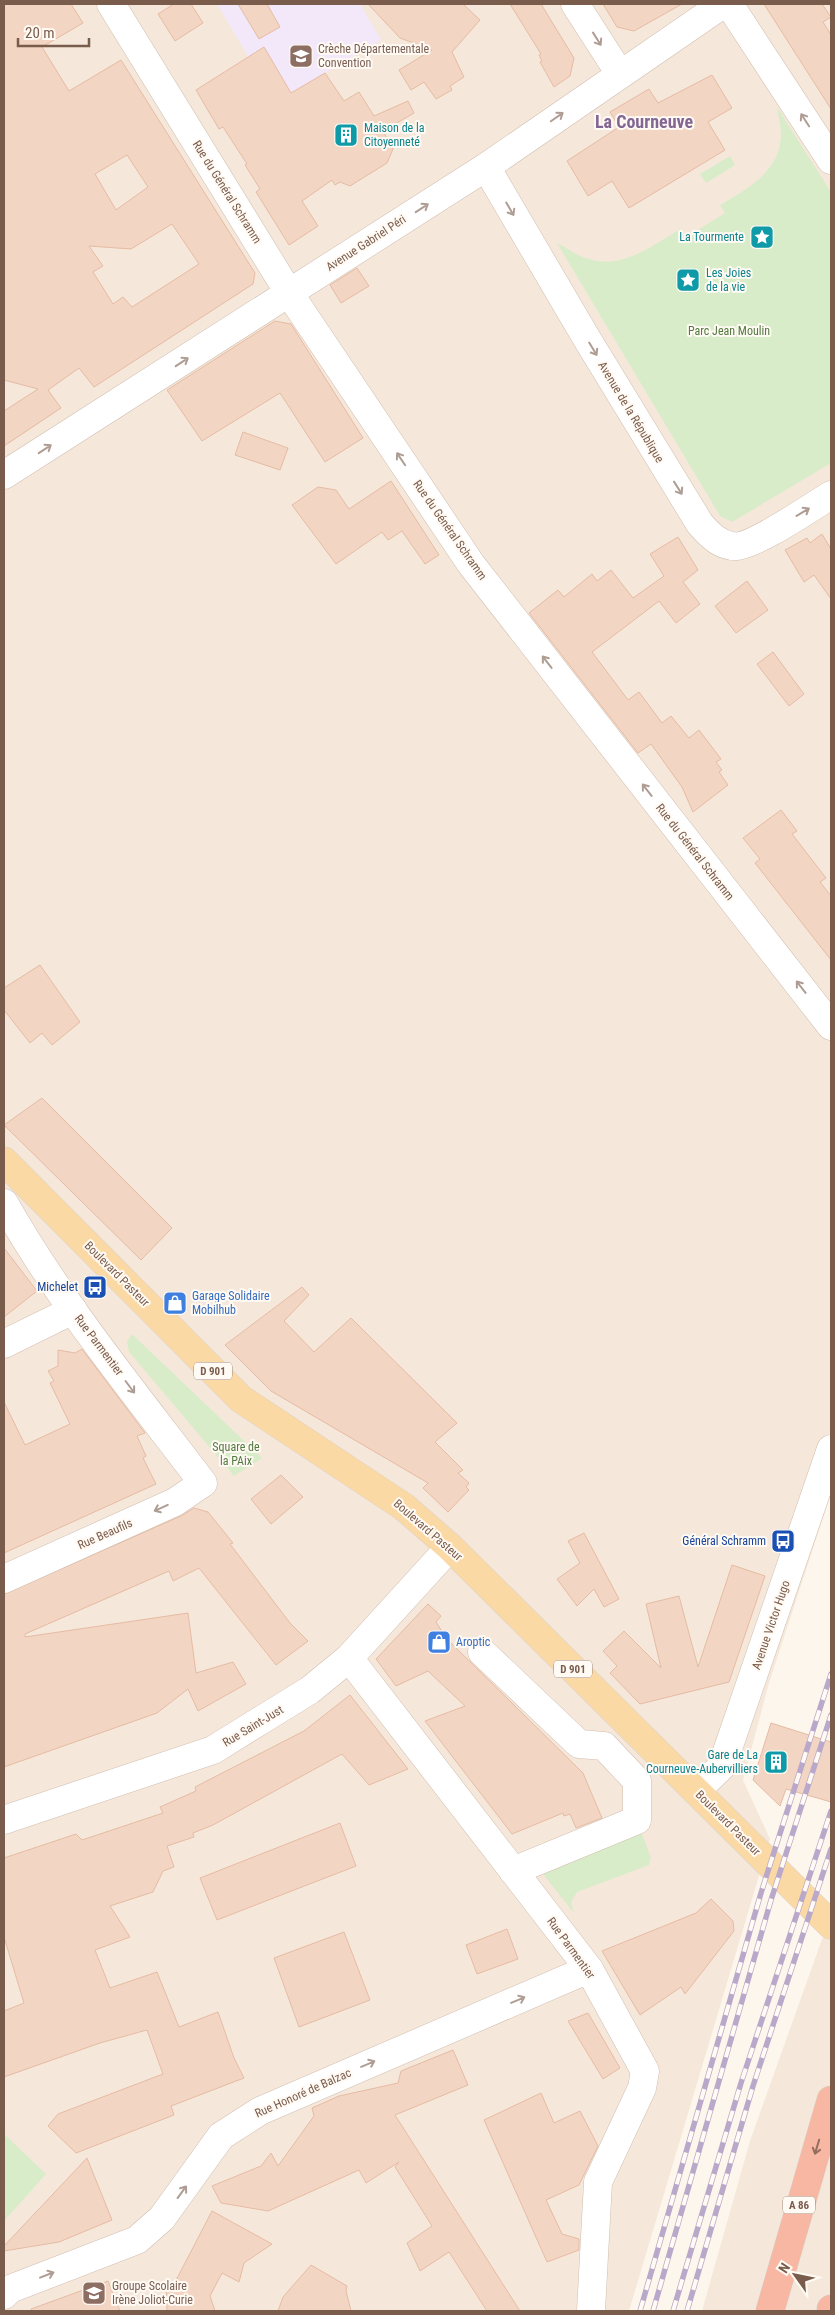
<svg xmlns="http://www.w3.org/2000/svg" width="835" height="2315" viewBox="0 0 835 2315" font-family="'Roboto Condensed',sans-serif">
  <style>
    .residential { fill: #f5e8da }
    .education { fill: #f3e8fa }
    .green { fill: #d8ecc9 }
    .building { fill: #f3d5c3; stroke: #e6bba3; fill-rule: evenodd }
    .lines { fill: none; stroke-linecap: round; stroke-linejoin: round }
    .street-casing { stroke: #d1beb0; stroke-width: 29 }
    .primary-casing { stroke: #dad1cd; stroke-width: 29 }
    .highway-casing { stroke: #dad1cd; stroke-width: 29 }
    .street { stroke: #fff; stroke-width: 28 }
    .primary { stroke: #fbd9a5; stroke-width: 28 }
    .highway { stroke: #f7b7a3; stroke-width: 28 }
    .rail-casing { stroke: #b9a8c9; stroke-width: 5.5 }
    .rail { stroke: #fffaf3; stroke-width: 4; stroke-dasharray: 11; stroke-linecap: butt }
    .oneway { stroke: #af9d94 }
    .oneway2 { stroke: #936e5e }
    .labels { text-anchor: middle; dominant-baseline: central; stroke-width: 4; stroke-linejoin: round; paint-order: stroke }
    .shield { fill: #fffaf3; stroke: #a28b7f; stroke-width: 1 }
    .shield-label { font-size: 11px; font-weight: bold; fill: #7a5c4d }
    .education-label { font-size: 12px; fill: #785e54; stroke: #fffaf3; text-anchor: start }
    .culture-label { font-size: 12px; fill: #0d838f; stroke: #fffaf3; text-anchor: start }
    .street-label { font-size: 12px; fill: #7a5c4d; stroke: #fffaf3 }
    .park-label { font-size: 12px; fill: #537a41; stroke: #fffaf3 }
    .transit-label { font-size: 12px; fill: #164399; stroke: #fffaf3; text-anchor: end }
    .shop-label { font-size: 12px; fill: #366cbe; stroke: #fffaf3; text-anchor: start }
    .district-label { font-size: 18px; font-weight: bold; fill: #846695; stroke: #fffaf3 }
  </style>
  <rect width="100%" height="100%" fill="#fdf6ec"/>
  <g class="residential">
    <path d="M 4,4 L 831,4 L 831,1494 L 769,1683 L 743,1780 L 770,1839 L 629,2311 L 4,2311 Z"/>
    <path d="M 831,1914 L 831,2311 L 702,2311 L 750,2141 Z"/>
  </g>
  <path class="education" d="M 217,4 L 360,4 L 381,40 L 275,102 Z"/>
  <g class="green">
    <path d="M 777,107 L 831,192 L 831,463 L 732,522 L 720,516 L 557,243 C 567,248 577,256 589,259 C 621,270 654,245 680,229 L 685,238 L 725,213 L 720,205 C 748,189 781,170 781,134 C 781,125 778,115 777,107 Z"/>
    <path d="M 730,156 L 735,165 L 706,183 L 700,174 Z"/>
    <path d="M 132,1334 L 262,1458 L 234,1476 L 129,1352 L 127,1342 Z"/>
    <path d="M 640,1829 L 651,1858 L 649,1865 L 577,1892 L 571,1902 L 574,1913 L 539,1869 Z"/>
    <path d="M 4,2134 L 46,2174 L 4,2221 Z"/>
  </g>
  <g class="building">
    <path d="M 4,4 L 71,4 L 83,23 L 42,47 L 69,91 L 121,60 L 255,273 L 253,284 L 94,387 L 79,368 L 48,390 L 61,408 L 4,446 L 4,411 L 38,389 L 4,380 ZM 127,155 L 148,187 L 116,210 L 95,174 ZM 172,224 L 199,264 L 132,307 L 123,297 L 113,304 L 93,272 L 103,266 L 89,246 L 131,249 Z"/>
    <path d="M 174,4 L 191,4 L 203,23 L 175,41 L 158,14 Z"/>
    <path d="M 238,4 L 267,4 L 280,27 L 259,39 Z"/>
    <path d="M 368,4 L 463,4 L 480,20 L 452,52 L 464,77 L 450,86 L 452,90 L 436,99 L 424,82 L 411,90 L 399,70 L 432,50 L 400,38 Z"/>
    <path d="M 510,4 L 541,4 L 574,58 L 570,76 L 554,87 L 540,62 L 542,61 L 539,55 L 541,54 Z"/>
    <path d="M 603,4 L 682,4 L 634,31 L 617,27 Z"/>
    <path d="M 764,4 L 822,4 L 831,17 L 823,22 L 831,35 L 831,109 Z"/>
    <path d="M 264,47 L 291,93 L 325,73 L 344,101 L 359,92 L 374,116 L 408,101 L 414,113 L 383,131 L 393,149 L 387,163 L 350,186 L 340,182 L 335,185 L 332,180 L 302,201 L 318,226 L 289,245 L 256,192 L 260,189 L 245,165 L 247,164 L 223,127 L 219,129 L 196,90 Z"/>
    <path d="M 712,75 L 732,108 L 708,122 L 725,150 L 629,208 L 612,181 L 588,196 L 567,161 L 619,127 L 610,112 L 649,89 L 658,103 Z"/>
    <path d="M 357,268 L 369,286 L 341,303 L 330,285 Z"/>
    <path d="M 275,321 L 291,324 L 363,438 L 325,462 L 280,393 L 202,441 L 167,390 Z"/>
    <path d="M 243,432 L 288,448 L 280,470 L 235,455 Z"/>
    <path d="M 391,481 L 439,555 L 425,564 L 402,531 L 388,540 L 382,532 L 336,564 L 292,505 L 318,487 L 336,490 L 349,509 Z"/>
    <path d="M 822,534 L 831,549 L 831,599 L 814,575 L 804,582 L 785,550 L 807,538 L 810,543 Z"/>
    <path d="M 678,537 L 698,570 L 683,582 L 700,604 L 676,623 L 659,601 L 592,652 L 628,700 L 639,692 L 662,723 L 671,716 L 689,738 L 699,730 L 721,759 L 716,762 L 722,770 L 719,772 L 728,785 L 693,812 L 682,787 L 651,744 L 638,753 L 529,613 L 558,590 L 564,597 L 592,574 L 597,581 L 611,570 L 633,598 L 664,576 L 650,554 Z"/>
    <path d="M 747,581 L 768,610 L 736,633 L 715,606 Z"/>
    <path d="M 773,652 L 804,694 L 789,706 L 757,664 Z"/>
    <path d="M 781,810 L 797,831 L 792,834 L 826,878 L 820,882 L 831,896 L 831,960 L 755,863 L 760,859 L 743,838 Z"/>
    <path d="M 40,965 L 80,1022 L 52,1045 L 42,1033 L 30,1043 L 4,1010 L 4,988 Z"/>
    <path d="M 42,1098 L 172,1228 L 141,1260 L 4,1125 Z"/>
    <path d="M 4,1248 L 37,1291 L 4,1317 Z"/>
    <path d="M 302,1287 L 309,1295 L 284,1321 L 314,1352 L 351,1318 L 457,1423 L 435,1442 L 463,1470 L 458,1473 L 469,1483 L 466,1487 L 469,1490 L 448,1512 L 423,1488 L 428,1483 L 271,1391 L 225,1345 Z"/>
    <path d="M 82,1349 L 145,1433 L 137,1436 L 146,1456 L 143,1458 L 156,1484 L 4,1553 L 4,1402 L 25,1445 L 70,1424 L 50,1383 L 54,1381 L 48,1371 L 58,1366 L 58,1350 L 75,1353 Z"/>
    <path d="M 281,1475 L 303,1497 L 271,1524 L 251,1499 Z"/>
    <path d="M 194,1508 L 208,1512 L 233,1543 L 230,1544 L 290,1623 L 308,1641 L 276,1665 L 199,1568 L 173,1581 L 169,1571 L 25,1634 L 25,1637 L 188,1613 L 196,1673 L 233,1662 L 246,1684 L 198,1711 L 188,1689 L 157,1713 L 4,1767 L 4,1594 L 181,1516 Z"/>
    <path d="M 584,1533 L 619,1599 L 604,1607 L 594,1589 L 577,1606 L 557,1579 L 580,1563 L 568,1541 Z"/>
    <path d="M 732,1565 L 765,1576 L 729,1682 L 640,1704 L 610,1673 L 617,1666 L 603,1651 L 624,1631 L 661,1668 L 646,1604 L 679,1596 L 698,1667 Z"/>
    <path d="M 428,1604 L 441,1616 L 436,1622 L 446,1638 L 583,1773 L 602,1818 L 576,1828 L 570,1814 L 564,1816 L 563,1813 L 512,1834 L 425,1721 L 465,1706 L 428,1671 L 396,1686 L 376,1659 Z"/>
    <path d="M 350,1695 L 408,1769 L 369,1785 L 342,1754 L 213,1825 L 193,1833 L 194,1837 L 167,1846 L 174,1867 L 163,1871 L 153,1892 L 110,1906 L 130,1937 L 95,1950 L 110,1988 L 157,1972 L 179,2027 L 218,2012 L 234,2058 L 244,2078 L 171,2106 L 174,2115 L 76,2153 L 48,2126 L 58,2114 L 163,2074 L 147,2030 L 100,2043 L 4,2077 L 4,2011 L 24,2003 L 4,1937 L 4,1858 L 76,1834 L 82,1840 L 163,1813 L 160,1807 L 196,1791 L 195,1787 L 304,1731 Z"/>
    <path d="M 771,1723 L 831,1742 L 831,1802 L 786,1789 L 780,1806 L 753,1780 Z"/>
    <path d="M 340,1823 L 356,1866 L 217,1920 L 200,1878 Z"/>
    <path d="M 711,1899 L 733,1921 L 734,1931 L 685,1994 L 681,1987 L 640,2015 L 602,1951 L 696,1913 Z"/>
    <path d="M 507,1929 L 518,1959 L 477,1974 L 466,1945 Z"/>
    <path d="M 344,1932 L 370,2000 L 299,2027 L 274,1958 Z"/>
    <path d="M 588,2013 L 620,2068 L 603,2079 L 568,2021 Z"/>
    <path d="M 453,2050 L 468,2085 L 395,2115 L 520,2311 L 487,2311 L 449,2252 L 420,2271 L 407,2243 L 432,2226 L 395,2167 L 399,2162 L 366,2183 L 359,2170 L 268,2211 L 221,2203 L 212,2186 L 261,2166 L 271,2153 L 278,2166 L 314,2116 L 312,2108 L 339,2096 L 398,2083 L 401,2071 Z"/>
    <path d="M 541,2093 L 554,2123 L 580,2111 L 598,2146 L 579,2185 L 546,2200 L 562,2234 L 579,2239 L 579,2250 L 547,2262 L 484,2120 Z"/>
    <path d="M 87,2158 L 112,2220 L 59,2242 L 4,2251 L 4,2246 Z"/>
    <path d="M 212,2211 L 272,2244 L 244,2263 L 239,2282 L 222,2273 L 210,2296 L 215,2311 L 167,2311 L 166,2285 L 172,2288 Z"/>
    <path d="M 311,2265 L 347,2286 L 346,2291 L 351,2311 L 278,2311 L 283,2297 Z"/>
    <path d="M 108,2281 L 120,2311 L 32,2311 L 31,2309 Z"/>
  </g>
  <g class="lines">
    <g class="street-casing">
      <g id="street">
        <path d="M 111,4 L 289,293 L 471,564 L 831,1026"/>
        <path d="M 575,4 L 620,74"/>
        <path d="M 729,4 L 831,160"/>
        <path d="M 486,167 L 587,339 L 700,524 C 709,534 718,544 732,546 C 749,550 813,506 831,495"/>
        <path d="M 4,475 L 486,167 L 723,4"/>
        <path d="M 4,1203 C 60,1302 134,1392 203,1483 L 175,1502 L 4,1579"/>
        <path d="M 4,1344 L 73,1310"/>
        <path d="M 482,1652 L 579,1744 L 604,1746 L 637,1781 L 637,1820 L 513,1871"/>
        <path d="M 349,1658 L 589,1969 L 645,2071 L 642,2088 L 598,2182 L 591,2311"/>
        <path d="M 696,1791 L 722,1766 L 831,1449"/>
        <path d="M 4,1820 L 213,1750 L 263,1719 L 310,1690 L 349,1658 L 450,1547"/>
        <path d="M 4,2295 L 10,2289 L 137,2240 L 162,2218 L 221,2136 L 260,2111 L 589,1969"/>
      </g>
    </g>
    <g class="primary-casing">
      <path id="primary" d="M 4,1161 L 241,1399 L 404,1507 L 450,1547 L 831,1925"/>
    </g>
    <g class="highway-casing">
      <g id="highway">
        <path d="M 770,2311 L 831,2100"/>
        <path d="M 831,2311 L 831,2309"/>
      </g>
    </g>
    <use href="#street" class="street"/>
    <use href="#primary" class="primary"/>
    <use href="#highway" class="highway"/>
    <g class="rail-casing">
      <g id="rail">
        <path d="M 640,2311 L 761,1893 L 831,1674"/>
        <path d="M 653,2311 L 771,1900 L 831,1715"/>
        <path d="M 673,2311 L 741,2083 L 831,1811"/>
        <path d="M 687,2311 L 753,2086 L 831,1849"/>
      </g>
    </g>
    <use href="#rail" class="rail"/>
  </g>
  <defs><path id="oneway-shaft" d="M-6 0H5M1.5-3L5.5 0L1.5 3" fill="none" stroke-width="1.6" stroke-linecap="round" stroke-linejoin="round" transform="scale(1.25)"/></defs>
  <g class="oneway">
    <use href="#oneway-shaft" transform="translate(597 39) rotate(58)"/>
    <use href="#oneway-shaft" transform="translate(557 117) rotate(-35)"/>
    <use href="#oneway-shaft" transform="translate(805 120) rotate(-123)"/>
    <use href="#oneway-shaft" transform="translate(422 208) rotate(-33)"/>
    <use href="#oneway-shaft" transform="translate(510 209) rotate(60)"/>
    <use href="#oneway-shaft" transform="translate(593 349) rotate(59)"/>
    <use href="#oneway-shaft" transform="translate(182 362) rotate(-33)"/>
    <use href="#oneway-shaft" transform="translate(45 449) rotate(-33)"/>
    <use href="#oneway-shaft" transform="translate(401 459) rotate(-124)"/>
    <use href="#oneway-shaft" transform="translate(678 488) rotate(58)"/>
    <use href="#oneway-shaft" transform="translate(803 512) rotate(-31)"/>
    <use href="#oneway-shaft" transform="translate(547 662) rotate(-128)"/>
    <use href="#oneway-shaft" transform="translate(647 790) rotate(-128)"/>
    <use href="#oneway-shaft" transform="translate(801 987) rotate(-128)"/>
    <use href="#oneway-shaft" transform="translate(130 1387) rotate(53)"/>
    <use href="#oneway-shaft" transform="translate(161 1508) rotate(156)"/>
    <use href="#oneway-shaft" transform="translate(518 2000) rotate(-23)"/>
    <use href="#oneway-shaft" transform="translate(368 2064) rotate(-23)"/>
    <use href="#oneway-shaft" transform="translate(182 2192) rotate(-54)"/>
    <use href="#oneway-shaft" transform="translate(47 2275) rotate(-21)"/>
  </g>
  <use class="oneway2" href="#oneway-shaft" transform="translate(817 2147) rotate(107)"/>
  <defs>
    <g id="school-square" transform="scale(1.25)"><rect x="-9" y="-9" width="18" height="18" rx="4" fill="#8d6e63" stroke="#fffaf3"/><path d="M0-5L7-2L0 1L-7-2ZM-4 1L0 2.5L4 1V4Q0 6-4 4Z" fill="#fff"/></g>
    <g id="building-square" transform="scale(1.25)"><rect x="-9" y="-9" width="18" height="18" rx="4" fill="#0f9aa8" stroke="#fffaf3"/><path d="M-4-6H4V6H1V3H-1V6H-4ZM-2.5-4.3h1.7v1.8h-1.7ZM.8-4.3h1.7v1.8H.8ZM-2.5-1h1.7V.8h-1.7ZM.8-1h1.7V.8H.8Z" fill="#fff"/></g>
    <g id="sight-square" transform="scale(1.25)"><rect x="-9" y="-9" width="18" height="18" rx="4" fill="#0f9aa8" stroke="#fffaf3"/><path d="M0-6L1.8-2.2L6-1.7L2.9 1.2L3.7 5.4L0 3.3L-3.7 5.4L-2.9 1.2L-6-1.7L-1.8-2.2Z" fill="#fff"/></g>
    <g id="bus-square" transform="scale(1.25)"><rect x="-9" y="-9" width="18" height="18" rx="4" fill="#1a4fb4" stroke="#fffaf3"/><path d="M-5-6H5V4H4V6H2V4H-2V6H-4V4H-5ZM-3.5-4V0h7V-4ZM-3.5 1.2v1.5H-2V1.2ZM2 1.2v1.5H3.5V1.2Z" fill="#fff"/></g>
    <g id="shop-square" transform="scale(1.25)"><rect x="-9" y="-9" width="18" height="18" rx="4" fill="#3f7fe0" stroke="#fffaf3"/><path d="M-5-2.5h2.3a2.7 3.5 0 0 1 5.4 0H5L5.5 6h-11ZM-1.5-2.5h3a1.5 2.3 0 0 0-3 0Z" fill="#fff"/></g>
  </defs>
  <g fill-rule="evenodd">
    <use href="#school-square" x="301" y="56"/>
    <use href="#building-square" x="346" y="135"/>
    <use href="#sight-square" x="762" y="237"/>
    <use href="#sight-square" x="688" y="280"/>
    <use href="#bus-square" x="95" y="1287"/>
    <use href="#shop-square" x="175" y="1303"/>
    <use href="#bus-square" x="783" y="1541"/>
    <use href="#shop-square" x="439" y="1642"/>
    <use href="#building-square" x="776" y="1762"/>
    <use href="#school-square" x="94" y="2293"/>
  </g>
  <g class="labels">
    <g class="shield">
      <rect x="194" y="1362.5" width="38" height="17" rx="4"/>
      <rect x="554" y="1660.5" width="38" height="17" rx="4"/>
      <rect x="783" y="2196.5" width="32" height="17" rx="4"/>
    </g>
    <g class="shield-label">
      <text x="213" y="1371">D 901</text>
      <text x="573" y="1669">D 901</text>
      <text x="799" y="2205">A 86</text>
    </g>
    <g class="education-label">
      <text x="318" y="49">Crèche Départementale<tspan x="318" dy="14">Convention</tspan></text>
      <text x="112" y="2286">Groupe Scolaire<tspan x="112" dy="14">Irène Joliot-Curie</tspan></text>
    </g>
    <g class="culture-label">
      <text x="364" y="128">Maison de la<tspan x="364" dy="14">Citoyenneté</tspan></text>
      <text x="744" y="237" text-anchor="end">La Tourmente</text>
      <text x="706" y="273">Les Joies<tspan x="706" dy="14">de la vie</tspan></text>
      <text x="758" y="1755" text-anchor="end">Gare de La<tspan x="758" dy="14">Courneuve-Aubervilliers</tspan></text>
    </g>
    <g class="street-label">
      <text transform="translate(227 192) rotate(58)">Rue du Général Schramm</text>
      <text transform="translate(366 243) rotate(-33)">Avenue Gabriel Péri</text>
      <text transform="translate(631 412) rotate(59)">Avenue de la République</text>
      <text transform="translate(450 530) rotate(55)">Rue du Général Schramm</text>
      <text transform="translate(695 852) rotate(52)">Rue du Général Schramm</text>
      <text transform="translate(117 1274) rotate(45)">Boulevard Pasteur</text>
      <text transform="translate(99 1345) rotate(53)">Rue Parmentier</text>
      <text transform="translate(428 1530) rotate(41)">Boulevard Pasteur</text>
      <text transform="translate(105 1534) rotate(-24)">Rue Beaufils</text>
      <text transform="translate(771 1625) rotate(-71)">Avenue Victor Hugo</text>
      <text transform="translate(253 1726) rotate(-31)">Rue Saint-Just</text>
      <text transform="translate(728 1823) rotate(45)">Boulevard Pasteur</text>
      <text transform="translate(571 1948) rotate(54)">Rue Parmentier</text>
      <text transform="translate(303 2093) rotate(-24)">Rue Honoré de Balzac</text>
    </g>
    <g class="park-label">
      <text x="729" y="331">Parc Jean Moulin</text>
      <text x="236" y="1447">Square de<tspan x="236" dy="14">la PAix</tspan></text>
    </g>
    <g class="transit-label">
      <text x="78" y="1287">Michelet</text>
      <text x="766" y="1541">Général Schramm</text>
    </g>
    <g class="shop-label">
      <text x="192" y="1296">Garage Solidaire<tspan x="192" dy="14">Mobilhub</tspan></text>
      <text x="456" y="1642">Aroptic</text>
    </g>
    <g class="district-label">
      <text x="644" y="121">La Courneuve</text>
    </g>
  </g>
  <rect width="835" height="2315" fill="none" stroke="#7a5c4d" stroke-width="10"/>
  <g transform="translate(795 2275) rotate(303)" stroke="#fffaf3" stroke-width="4" paint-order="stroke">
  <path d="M0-4L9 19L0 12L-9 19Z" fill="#7a5c4d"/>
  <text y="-8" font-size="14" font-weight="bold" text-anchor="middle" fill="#7a5c4d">N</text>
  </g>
  <path d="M18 38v8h71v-8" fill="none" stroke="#7a5c4d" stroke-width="2.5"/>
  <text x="25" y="38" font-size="15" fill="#7a5c4d" stroke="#fffaf3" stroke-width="4" paint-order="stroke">20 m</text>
</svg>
